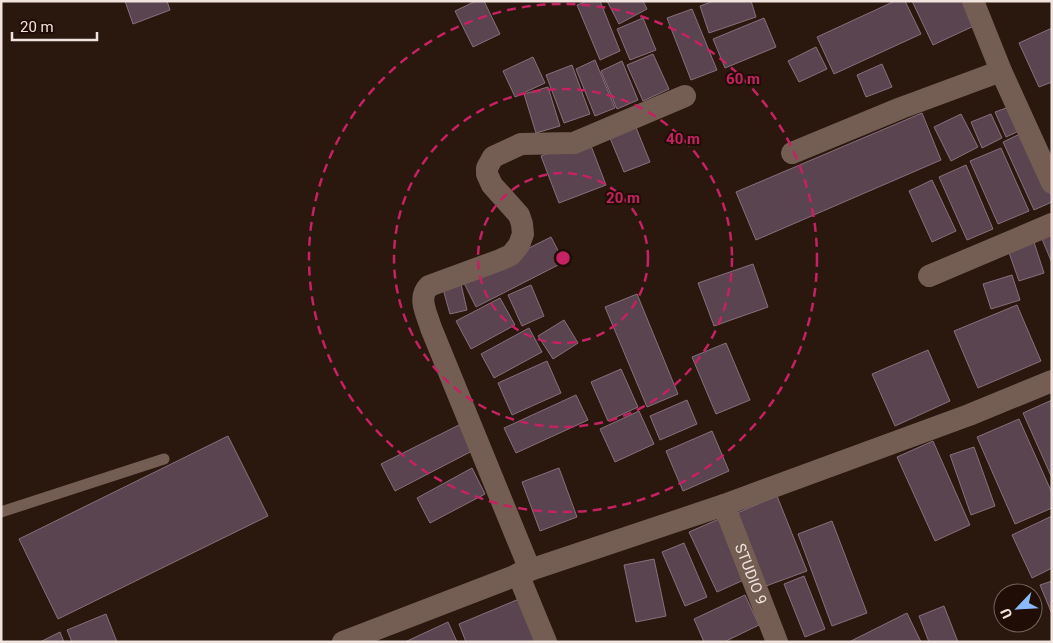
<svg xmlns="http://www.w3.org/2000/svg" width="1053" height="643" viewBox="0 0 1053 643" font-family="Roboto,sans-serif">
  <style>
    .building { fill: #594450; stroke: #87707d }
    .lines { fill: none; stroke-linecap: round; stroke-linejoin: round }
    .lane { stroke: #745e53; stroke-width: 11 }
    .street { stroke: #745e53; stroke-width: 22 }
    .ring { fill: none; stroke: #c42262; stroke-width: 2.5; stroke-dasharray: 9 6 }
    .labels { text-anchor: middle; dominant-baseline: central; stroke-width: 4; stroke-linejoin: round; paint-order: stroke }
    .street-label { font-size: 15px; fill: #f1e3dd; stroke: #200e06 }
    .centre { fill: #c42262; stroke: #200e06; stroke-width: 2.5 }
    .ring-label { font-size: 15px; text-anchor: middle; font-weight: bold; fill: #c42262; stroke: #200e06; stroke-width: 4; stroke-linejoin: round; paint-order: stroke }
  </style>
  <rect width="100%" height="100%" fill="#2a170e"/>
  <g class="building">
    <path d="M 125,1 L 167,1 L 170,10 L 133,24 Z"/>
    <path d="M 476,1 L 484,1 L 500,34 L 473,47 L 455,11 Z"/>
    <path d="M 587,1 L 600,1 L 620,51 L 600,60 L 577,5 Z"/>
    <path d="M 607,1 L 643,1 L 647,9 L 619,24 Z"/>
    <path d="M 714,1 L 751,1 L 756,17 L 709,33 L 700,6 Z"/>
    <path d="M 895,1 L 905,1 L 921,34 L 834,74 L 817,37 Z"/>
    <path d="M 912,1 L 965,1 L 976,25 L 933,45 Z"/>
    <path d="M 692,9 L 717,70 L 691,80 L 667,18 Z"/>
    <path d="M 643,18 L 656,50 L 630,60 L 617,29 Z"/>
    <path d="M 764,18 L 776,47 L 725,68 L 713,39 Z"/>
    <path d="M 1052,28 L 1052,82 L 1039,87 L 1019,43 Z"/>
    <path d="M 816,47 L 827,69 L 799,82 L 788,61 Z"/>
    <path d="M 653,54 L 669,89 L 643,101 L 627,65 Z"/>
    <path d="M 533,57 L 545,83 L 515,97 L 503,71 Z"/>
    <path d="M 595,60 L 615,108 L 595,116 L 576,69 Z"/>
    <path d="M 622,61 L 638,100 L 617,109 L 601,71 Z"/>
    <path d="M 882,64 L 892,87 L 866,97 L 857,75 Z"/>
    <path d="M 572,65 L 590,114 L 564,123 L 546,75 Z"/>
    <path d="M 548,87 L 560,126 L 536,133 L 524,94 Z"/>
    <path d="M 1009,107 L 1019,131 L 1006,137 L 995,112 Z"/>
    <path d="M 922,113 L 941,160 L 756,240 L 736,192 Z"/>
    <path d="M 961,114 L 978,147 L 951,161 L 934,127 Z"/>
    <path d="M 991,114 L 1002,138 L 982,148 L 971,122 Z"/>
    <path d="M 631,115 L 650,162 L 624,172 L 605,126 Z"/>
    <path d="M 1022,133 L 1052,197 L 1052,202 L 1034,210 L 1003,142 Z"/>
    <path d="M 588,138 L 606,185 L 559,203 L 541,156 Z"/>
    <path d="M 1001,148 L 1029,211 L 998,224 L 970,161 Z"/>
    <path d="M 966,165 L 993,229 L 967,240 L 939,177 Z"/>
    <path d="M 932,180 L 956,231 L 932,242 L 909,191 Z"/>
    <path d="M 1052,235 L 1052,263 L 1042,239 Z"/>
    <path d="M 551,237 L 564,262 L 476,307 L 463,281 Z"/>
    <path d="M 1033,239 L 1044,273 L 1019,281 L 1007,247 Z"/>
    <path d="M 753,264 L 768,307 L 714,326 L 698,283 Z"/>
    <path d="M 1012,275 L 1020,300 L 991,309 L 983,284 Z"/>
    <path d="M 461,284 L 467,310 L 450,314 L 443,289 Z"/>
    <path d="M 531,285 L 544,316 L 522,326 L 508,295 Z"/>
    <path d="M 637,294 L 678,394 L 647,407 L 605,307 Z"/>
    <path d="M 500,298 L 515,325 L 471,349 L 456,321 Z"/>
    <path d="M 1017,305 L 1041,361 L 978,388 L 954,331 Z"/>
    <path d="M 564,320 L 578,343 L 553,359 L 538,336 Z"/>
    <path d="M 529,328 L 542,352 L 494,378 L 481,354 Z"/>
    <path d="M 726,343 L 750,400 L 716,414 L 692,357 Z"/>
    <path d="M 928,350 L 950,401 L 895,426 L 872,374 Z"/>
    <path d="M 547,361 L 561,393 L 512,415 L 498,383 Z"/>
    <path d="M 621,369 L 638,407 L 608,421 L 591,382 Z"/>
    <path d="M 576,395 L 588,420 L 516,453 L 504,428 Z"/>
    <path d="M 687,400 L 697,424 L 660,440 L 650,416 Z"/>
    <path d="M 1052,400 L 1052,478 L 1023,413 Z"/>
    <path d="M 639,411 L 654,444 L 615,462 L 600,429 Z"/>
    <path d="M 1019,419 L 1052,493 L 1052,508 L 1015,524 L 977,437 Z"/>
    <path d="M 461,424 L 474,450 L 395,491 L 381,464 Z"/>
    <path d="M 712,431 L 729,471 L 683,491 L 666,451 Z"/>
    <path d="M 228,436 L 268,516 L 58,619 L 19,539 Z"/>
    <path d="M 933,441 L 970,525 L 935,541 L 897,457 Z"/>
    <path d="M 974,447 L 995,506 L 971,515 L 950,455 Z"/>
    <path d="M 472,468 L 485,494 L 430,523 L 417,498 Z"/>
    <path d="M 559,468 L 577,517 L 540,531 L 522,482 Z"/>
    <path d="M 777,496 L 807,571 L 766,586 L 737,513 Z"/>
    <path d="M 1052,516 L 1052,568 L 1032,578 L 1012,535 Z"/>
    <path d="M 719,519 L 746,579 L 717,592 L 689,532 Z"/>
    <path d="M 832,521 L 867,613 L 832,626 L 798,534 Z"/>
    <path d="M 684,543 L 707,597 L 685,606 L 662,552 Z"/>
    <path d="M 654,559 L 666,616 L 636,622 L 624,565 Z"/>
    <path d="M 804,576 L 825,629 L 805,637 L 784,584 Z"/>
    <path d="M 1052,581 L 1052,614 L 1040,585 Z"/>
    <path d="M 745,595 L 759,625 L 724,642 L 704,642 L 694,619 Z"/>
    <path d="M 519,599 L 536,642 L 466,642 L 459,624 Z"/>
    <path d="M 944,606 L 958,642 L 929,642 L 919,616 Z"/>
    <path d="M 907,613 L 921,642 L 849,642 Z"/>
    <path d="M 106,614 L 117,642 L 72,642 L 67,630 Z"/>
    <path d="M 448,622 L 457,642 L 405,642 Z"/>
    <path d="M 60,632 L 64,642 L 40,642 Z"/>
  </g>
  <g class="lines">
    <path class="lane" d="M 1,512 L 164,459"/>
    <g class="street">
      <path d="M 973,1 L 1001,71 L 1052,183"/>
      <path d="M 792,153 L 901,108 L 1001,71"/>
      <path d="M 929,276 L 1052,224"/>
      <path id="s1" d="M 724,505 L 777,642"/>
      <path d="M 530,570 L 431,328 C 427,314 417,298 429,286 L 500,260 L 511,255 L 519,245 L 523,234 L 522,224 L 519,215 L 492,185 L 487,174 L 487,168 L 493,157 L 521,144 L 574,143 L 685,96"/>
      <path d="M 518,574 L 546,642"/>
      <path d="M 343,642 L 530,570 L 724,505 L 969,415 L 1052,381"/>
    </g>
  </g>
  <g class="ring">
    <circle cx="563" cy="258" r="85"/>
    <circle cx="563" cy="258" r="169"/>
    <circle cx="563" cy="258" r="254"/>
  </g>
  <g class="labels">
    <g class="street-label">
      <text stroke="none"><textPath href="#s1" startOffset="74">STUDIO 9</textPath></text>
    </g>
  </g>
  <circle cx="563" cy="258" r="8" class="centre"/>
  <g class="ring-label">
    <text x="743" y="84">60 m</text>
    <text x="683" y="144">40 m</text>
    <text x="623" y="203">20 m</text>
  </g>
  <rect width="1053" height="643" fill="none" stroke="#f1e3dd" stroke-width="5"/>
  <g transform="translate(1018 608) rotate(245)"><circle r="24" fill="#200e06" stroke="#74635c"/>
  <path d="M0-4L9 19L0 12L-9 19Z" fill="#8abafc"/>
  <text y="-8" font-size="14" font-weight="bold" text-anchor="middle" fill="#f1e3dd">U</text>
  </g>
  <path d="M12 32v8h85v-8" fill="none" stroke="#f1e3dd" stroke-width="2.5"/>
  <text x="20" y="32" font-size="15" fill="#f1e3dd" stroke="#200e06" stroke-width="4" paint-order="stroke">20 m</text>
</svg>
